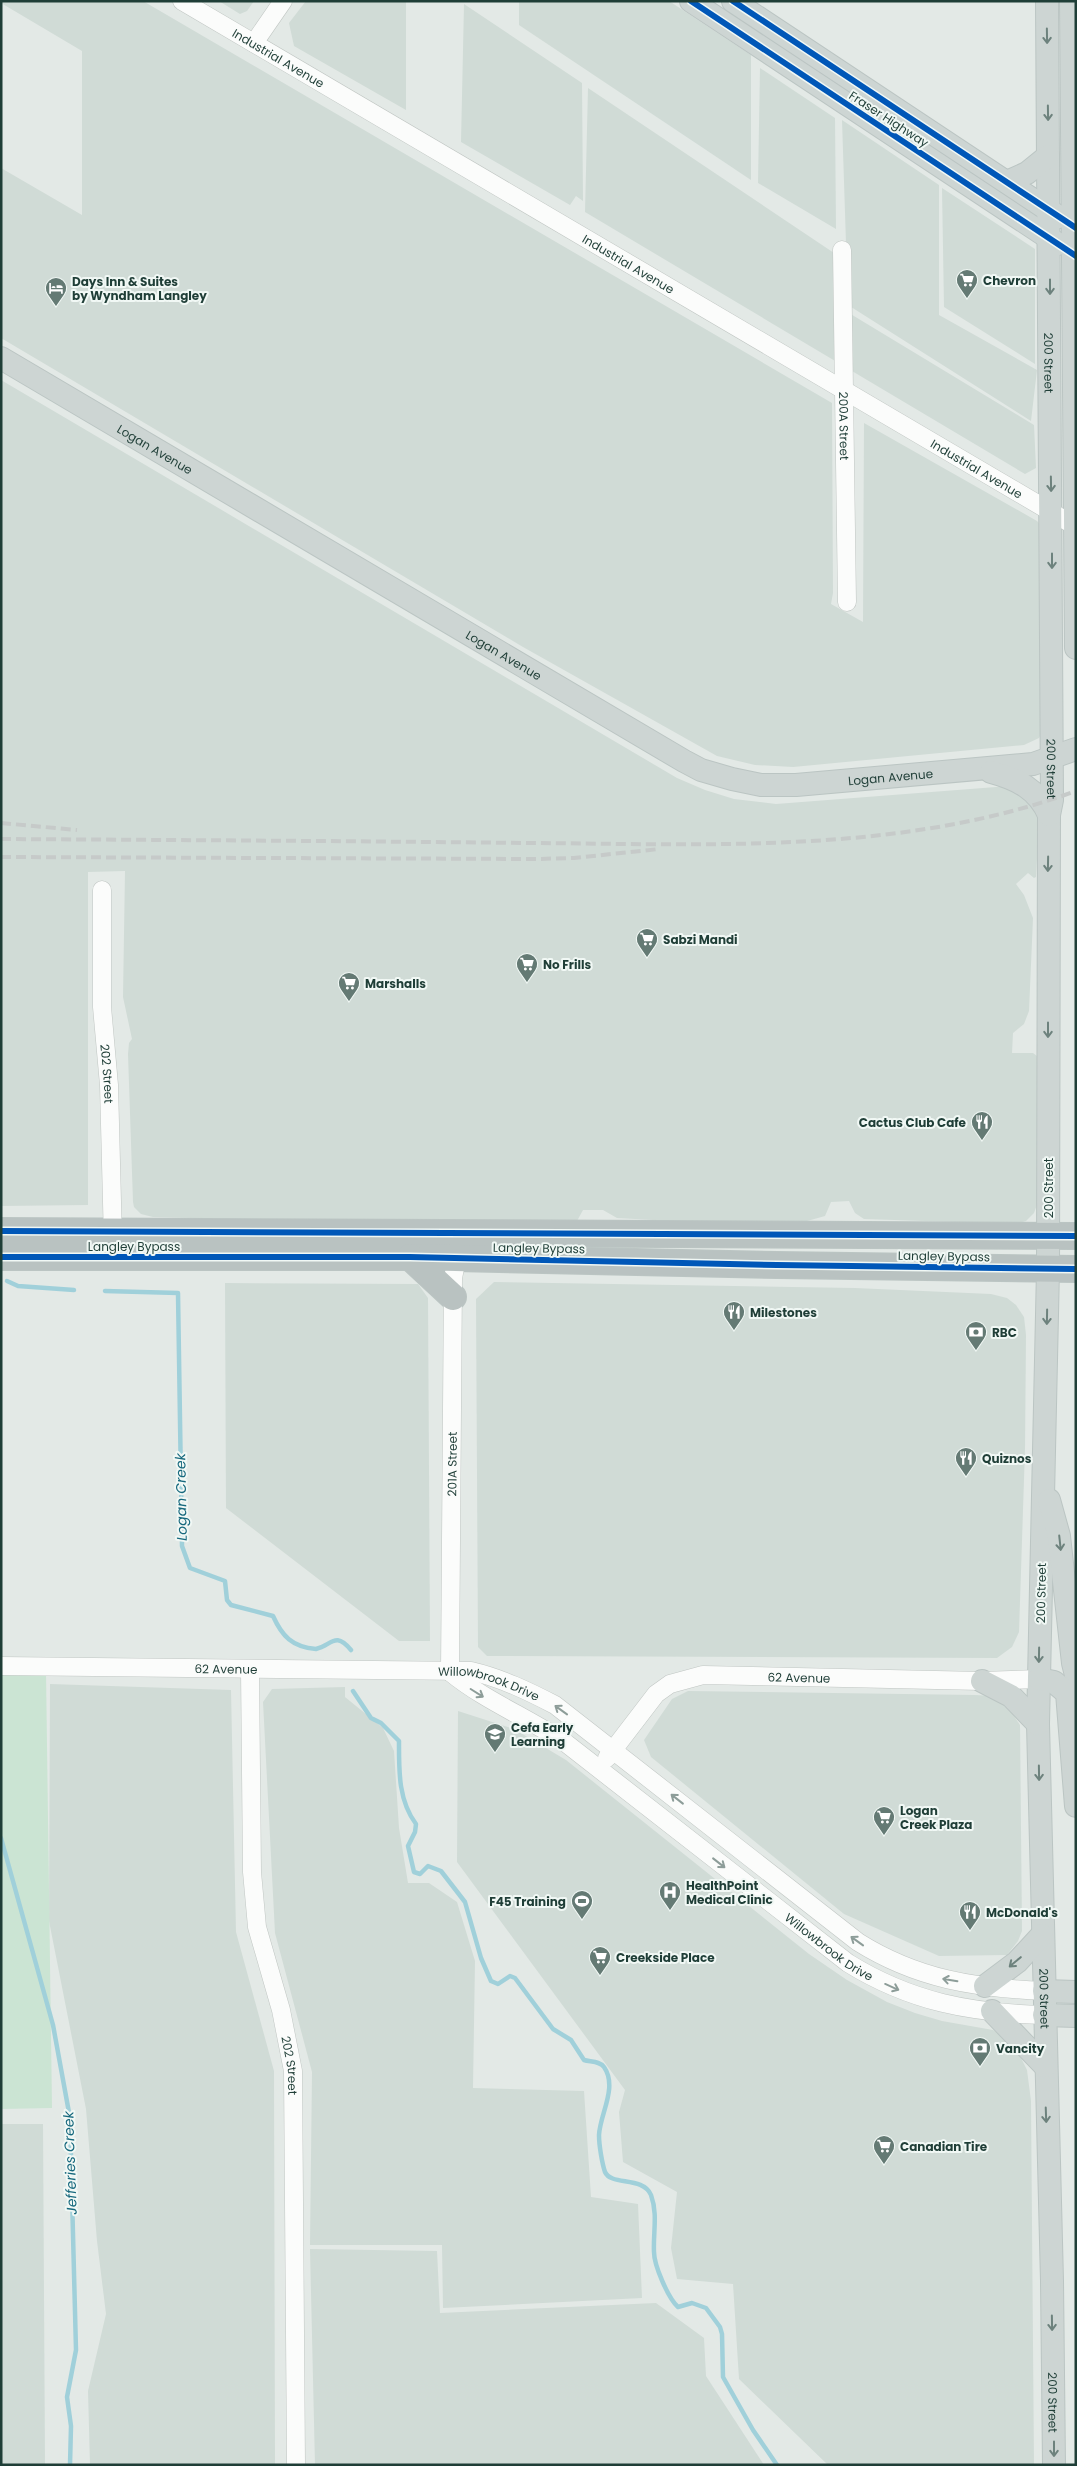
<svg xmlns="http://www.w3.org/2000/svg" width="1077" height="2466" viewBox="0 0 1077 2466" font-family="Poppins,sans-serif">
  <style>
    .built { fill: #d0dbd6 }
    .green { fill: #cbe4d3 }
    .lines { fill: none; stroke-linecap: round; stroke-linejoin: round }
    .stream { stroke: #a0d0da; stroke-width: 4.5 }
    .minor-casing { stroke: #c0c6c3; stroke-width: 19 }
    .major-casing { stroke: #bbc5c3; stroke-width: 24 }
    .highway-casing { stroke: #bbc5c3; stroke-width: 28 }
    .minor { stroke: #fbfcfb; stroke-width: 18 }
    .major { stroke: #cdd5d3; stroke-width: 22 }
    .highway { stroke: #b9c2c1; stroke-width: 26 }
    .rail { stroke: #c6cac9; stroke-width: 4; stroke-dasharray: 10 5; stroke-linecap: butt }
    .cycleway-casing { stroke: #f1f8f5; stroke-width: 9 }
    .cycleway { stroke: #0057b8; stroke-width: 6 }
    .oneway { stroke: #6d827d }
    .oneway2 { stroke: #8d9d99 }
    .labels { text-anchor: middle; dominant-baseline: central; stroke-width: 4; stroke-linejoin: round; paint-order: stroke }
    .street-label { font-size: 12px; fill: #1f3e37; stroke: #f1f8f5 }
    .poi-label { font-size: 12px; font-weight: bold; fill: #1f3e37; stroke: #f1f8f5; text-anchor: start }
    .water-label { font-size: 14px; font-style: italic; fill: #16687d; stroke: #f1f8f5 }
  </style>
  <rect width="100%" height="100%" fill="#e3e9e6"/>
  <g class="built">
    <path d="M 1,1 L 143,1 L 832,403 L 833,593 L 831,604 L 863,622 L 864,423 L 1037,521 L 1042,526 L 1042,732 L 1039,738 L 1024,745 L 793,767 L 755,765 L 717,756 L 523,647 L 1,338 L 1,168 L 82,215 L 82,51 L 1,3 Z"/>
    <path d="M 219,1 L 254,1 L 247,11 L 240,14 Z"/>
    <path d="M 306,1 L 406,1 L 406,110 L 294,46 L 289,23 Z"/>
    <path d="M 519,1 L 669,1 L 751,55 L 751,180 L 519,25 Z"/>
    <path d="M 464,4 L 582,83 L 583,201 L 576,196 L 570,205 L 461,142 Z"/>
    <path d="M 760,68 L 835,118 L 836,229 L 758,183 Z"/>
    <path d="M 588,88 L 837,255 L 839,307 L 1034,425 L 1036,468 L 1025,474 L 585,212 Z"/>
    <path d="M 842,120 L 939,185 L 939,315 L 1037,370 L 1031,421 L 848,305 Z"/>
    <path d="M 942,188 L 1035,249 L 1035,364 L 944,307 Z"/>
    <path d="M 1,380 L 677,778 L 705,790 L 734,799 L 776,804 L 1009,786 L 1034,802 L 1039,821 L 1036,877 L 1034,878 L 1028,873 L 1016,884 L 1024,895 L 1033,918 L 1029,1011 L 1024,1024 L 1013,1033 L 1012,1053 L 1033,1053 L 1037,1056 L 1038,1202 L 1034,1213 L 1026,1221 L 1015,1224 L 864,1219 L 855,1213 L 849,1201 L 831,1202 L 825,1216 L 800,1223 L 726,1224 L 617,1218 L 603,1210 L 583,1210 L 577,1221 L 309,1221 L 153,1217 L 141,1214 L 134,1207 L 133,1202 L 128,1054 L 129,1043 L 132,1039 L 123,997 L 125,871 L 88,872 L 88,1205 L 1,1206 Z"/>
    <path d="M 494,1282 L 855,1288 L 991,1294 L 1007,1298 L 1016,1305 L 1024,1317 L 1026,1335 L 1025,1449 L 1019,1632 L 1012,1647 L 997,1658 L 487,1656 L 478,1647 L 476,1299 Z"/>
    <path d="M 225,1283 L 418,1284 L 428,1298 L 430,1641 L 399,1641 L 226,1508 Z"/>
    <path d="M 50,1684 L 231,1690 L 236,1932 L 274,2071 L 275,2465 L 90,2465 L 88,2391 L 106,2314 L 97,2241 L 86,2109 L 49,1921 Z"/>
    <path d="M 345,1687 L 345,1697 L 383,1728 L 394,1751 L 399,1828 L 408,1883 L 429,1883 L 457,1902 L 475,1961 L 473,2088 L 584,2091 L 591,2197 L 638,2204 L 642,2298 L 443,2308 L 442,2245 L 310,2245 L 312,2072 L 275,1933 L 263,1702 L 272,1689 Z"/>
    <path d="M 688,1691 L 975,1695 L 993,1696 L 1008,1707 L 1020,1725 L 1022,1931 L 1018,1941 L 1007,1955 L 939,1956 L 844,1914 L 651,1757 L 644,1740 L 672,1699 Z"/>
    <path d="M 458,1711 L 514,1729 L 566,1760 L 809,1954 L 847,1980 L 887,2002 L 915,2013 L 942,2021 L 993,2030 L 1008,2040 L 1019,2054 L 1027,2070 L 1031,2101 L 1034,2465 L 828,2465 L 739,2379 L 733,2284 L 677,2279 L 671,2248 L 677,2192 L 623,2162 L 619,2112 L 625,2090 L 457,1862 Z"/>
    <path d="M 1,2124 L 43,2124 L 45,2465 L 1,2465 Z"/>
    <path d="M 310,2249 L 437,2251 L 440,2313 L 656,2303 L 704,2338 L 706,2376 L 764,2465 L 315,2465 Z"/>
  </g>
  <path class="green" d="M 46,1672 L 52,2108 L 1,2109 L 1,1673 Z"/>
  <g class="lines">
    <g class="stream">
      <path d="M 7,1281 L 18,1286 L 74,1290"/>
      <path d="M 105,1291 L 178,1293 L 182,1546 L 190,1568 L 225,1581 L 227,1600 L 231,1605 L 273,1616 C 282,1636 292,1647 316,1649 C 332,1645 335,1631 351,1650"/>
      <path d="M 353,1691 L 371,1718 L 381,1723 L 399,1741 C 399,1770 398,1800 416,1824 L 415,1832 L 408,1846 L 414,1872 L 420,1874 L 428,1866 L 441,1871 L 465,1902 L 481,1958 L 491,1981 L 498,1984 L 510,1976 L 515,1978 L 553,2029 L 571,2040 L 584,2060 C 590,2062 600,2061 604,2067 C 618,2087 600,2114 599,2135 C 599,2145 602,2163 605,2172 C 611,2186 643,2176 651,2195 C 658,2214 653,2233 654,2252 C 654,2265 668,2298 678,2307 L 692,2303 L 706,2308 L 720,2327 L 722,2334 L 723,2377 L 753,2430 L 777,2465"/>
      <path d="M 1,1838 L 53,2025 L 70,2118 L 76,2350 L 67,2397 L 71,2426 L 70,2465"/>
    </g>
    <g class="minor-casing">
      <g id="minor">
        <path id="s1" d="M 182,1 L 1075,526"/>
        <path d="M 254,43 L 283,1"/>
        <path id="s2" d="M 842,250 L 847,602"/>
        <path id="s3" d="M 102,890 L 102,1007 L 109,1085 L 113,1241"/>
        <path id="s4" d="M 1,1666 L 471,1671 C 501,1678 528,1691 555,1705 L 858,1942 C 917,1979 975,1988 1044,1991"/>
        <path id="s5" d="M 250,1670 L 252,1872 L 257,1927 L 281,2010 L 293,2071 L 296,2465"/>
        <path id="s6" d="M 450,1672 C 485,1701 529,1718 567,1744 L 848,1963 C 911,2002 971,2013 1044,2015"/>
        <path id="s7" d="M 450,1672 L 453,1278 L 457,1258"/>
        <path id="s8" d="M 607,1758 L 656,1694 L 670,1684 L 703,1675 L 982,1681 L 1039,1679"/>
      </g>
    </g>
    <g class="major-casing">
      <g id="major">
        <path d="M 691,1 L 1058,244"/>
        <path d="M 733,1 L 1059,217"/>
        <path id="s9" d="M 1047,1 L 1052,800 L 1049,815 L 1048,1269 L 1038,1724 L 1052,2281 L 1054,2465"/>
        <path d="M 1071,1 L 1076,648"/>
        <path d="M 1007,182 L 1027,173 L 1048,156"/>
        <path id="s10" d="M 1,358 L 684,761 L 701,770 L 732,779 L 761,785 L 796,785 L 1033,764 L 1076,749"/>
        <path d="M 991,772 C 1017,779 1038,789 1049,815"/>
        <path d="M 1049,1500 L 1059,1536 L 1073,1663 L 1076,1675"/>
        <path d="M 1039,1679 L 1054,1682 L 1067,1693 L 1076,1806"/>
        <path d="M 982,1681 L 1011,1696 L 1038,1724"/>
        <path d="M 985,1986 L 1017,1962 L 1042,1935"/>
        <path d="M 1044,1991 L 1076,1992"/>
        <path d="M 992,2011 L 1045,2066"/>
        <path d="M 1044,2015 L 1076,2016"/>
      </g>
    </g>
    <g class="highway-casing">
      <g id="highway">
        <path d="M 1,1231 L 1076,1236"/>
        <path d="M 1,1257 L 410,1257 L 777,1265 L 1076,1269"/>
        <path d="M 410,1257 L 453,1297"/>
      </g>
    </g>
    <use href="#minor" class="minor"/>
    <use href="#major" class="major"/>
    <use href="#highway" class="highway"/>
    <g class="rail">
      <path d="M 1,823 L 77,830"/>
      <path d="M 1,839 C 177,840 352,841 528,843 C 711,844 901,855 1076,791"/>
      <path d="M 1,857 L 537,859 L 574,858 L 659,849"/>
    </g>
    <g class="cycleway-casing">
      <g id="cycleway">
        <path d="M 691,1 L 1076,256"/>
        <path d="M 733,1 L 1076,228"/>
        <path d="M 1,1231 L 1076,1236"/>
        <path d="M 1,1257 L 410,1257 L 777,1265 L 1076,1269"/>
      </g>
    </g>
    <use href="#cycleway" class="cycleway"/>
  </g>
  <defs><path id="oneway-shaft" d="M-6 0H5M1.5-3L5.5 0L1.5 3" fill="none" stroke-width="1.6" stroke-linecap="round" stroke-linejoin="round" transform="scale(1.25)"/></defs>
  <g class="oneway">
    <use href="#oneway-shaft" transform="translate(1047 36) rotate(89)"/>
    <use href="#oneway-shaft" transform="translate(1048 113) rotate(89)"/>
    <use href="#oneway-shaft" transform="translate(1050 287) rotate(90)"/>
    <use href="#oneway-shaft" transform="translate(1051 484) rotate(89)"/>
    <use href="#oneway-shaft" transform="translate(1052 561) rotate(90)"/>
    <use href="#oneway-shaft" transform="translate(1048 864) rotate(91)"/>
    <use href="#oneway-shaft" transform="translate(1048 1030) rotate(90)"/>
    <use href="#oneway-shaft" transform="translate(1047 1317) rotate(91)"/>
    <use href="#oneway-shaft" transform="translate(1060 1543) rotate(84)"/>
    <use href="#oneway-shaft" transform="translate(1039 1655) rotate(91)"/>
    <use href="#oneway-shaft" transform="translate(1039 1773) rotate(89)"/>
    <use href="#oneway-shaft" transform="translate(1015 1962) rotate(140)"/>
    <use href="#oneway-shaft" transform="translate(1046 2115) rotate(88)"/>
    <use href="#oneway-shaft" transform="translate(1052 2323) rotate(89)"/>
    <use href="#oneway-shaft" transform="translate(1054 2449) rotate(90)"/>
  </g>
  <g class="oneway2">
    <use href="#oneway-shaft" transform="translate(477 1693) rotate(32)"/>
    <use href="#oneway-shaft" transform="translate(561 1710) rotate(-144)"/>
    <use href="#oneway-shaft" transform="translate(677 1799) rotate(-142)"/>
    <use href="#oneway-shaft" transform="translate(719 1863) rotate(38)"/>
    <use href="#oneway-shaft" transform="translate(857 1941) rotate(-144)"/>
    <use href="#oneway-shaft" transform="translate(950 1980) rotate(-171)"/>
    <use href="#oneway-shaft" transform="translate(892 1987) rotate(24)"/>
  </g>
  <defs>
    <g id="supermarket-pin" transform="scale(1.125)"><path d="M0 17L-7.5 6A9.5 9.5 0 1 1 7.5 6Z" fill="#647a74" stroke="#f1f8f5"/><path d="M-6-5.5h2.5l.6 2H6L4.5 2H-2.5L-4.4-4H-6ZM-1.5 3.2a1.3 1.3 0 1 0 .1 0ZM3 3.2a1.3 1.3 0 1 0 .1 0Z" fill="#fff"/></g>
    <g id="hotel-pin" transform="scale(1.125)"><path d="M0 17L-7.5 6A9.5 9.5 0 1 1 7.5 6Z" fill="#647a74" stroke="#f1f8f5"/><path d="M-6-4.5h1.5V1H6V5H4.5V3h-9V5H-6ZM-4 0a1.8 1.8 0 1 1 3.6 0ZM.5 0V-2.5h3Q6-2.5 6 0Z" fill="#fff"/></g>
    <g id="restaurant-pin" transform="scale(1.125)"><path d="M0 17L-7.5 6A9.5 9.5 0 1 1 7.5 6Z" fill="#647a74" stroke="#f1f8f5"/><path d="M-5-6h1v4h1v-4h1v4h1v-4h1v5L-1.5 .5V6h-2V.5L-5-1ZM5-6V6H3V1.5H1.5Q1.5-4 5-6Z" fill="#fff"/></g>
    <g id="bank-pin" transform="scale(1.125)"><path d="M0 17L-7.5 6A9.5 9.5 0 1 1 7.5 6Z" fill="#647a74" stroke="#f1f8f5"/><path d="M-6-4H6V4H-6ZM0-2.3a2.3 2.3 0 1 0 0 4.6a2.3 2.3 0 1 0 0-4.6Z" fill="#fff"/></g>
    <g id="school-pin" transform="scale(1.125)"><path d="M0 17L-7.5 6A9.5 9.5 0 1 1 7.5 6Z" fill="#647a74" stroke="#f1f8f5"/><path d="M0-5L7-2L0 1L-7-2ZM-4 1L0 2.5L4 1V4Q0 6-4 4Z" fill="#fff"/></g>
    <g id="hospital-pin" transform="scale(1.125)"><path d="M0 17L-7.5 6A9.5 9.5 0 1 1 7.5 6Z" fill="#647a74" stroke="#f1f8f5"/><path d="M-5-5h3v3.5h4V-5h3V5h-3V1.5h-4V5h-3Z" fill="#fff"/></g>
    <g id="stadium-pin" transform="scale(1.125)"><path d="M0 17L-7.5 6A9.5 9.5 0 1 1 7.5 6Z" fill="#647a74" stroke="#f1f8f5"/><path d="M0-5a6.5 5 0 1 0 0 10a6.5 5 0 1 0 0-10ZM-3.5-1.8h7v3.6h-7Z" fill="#fff"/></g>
  </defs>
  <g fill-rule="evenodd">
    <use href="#supermarket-pin" x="967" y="280"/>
    <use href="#hotel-pin" x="56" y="288"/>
    <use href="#supermarket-pin" x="647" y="939"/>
    <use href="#supermarket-pin" x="527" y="964"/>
    <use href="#supermarket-pin" x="349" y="983"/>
    <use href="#restaurant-pin" x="982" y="1122"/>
    <use href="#restaurant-pin" x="734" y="1312"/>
    <use href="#bank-pin" x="976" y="1332"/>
    <use href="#restaurant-pin" x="966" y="1458"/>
    <use href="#school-pin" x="495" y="1734"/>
    <use href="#supermarket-pin" x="884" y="1817"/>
    <use href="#hospital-pin" x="670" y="1892"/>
    <use href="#stadium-pin" x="582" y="1901"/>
    <use href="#restaurant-pin" x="970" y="1912"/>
    <use href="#supermarket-pin" x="600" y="1957"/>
    <use href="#bank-pin" x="980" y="2048"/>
    <use href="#supermarket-pin" x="884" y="2146"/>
  </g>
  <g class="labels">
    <g class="street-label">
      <text stroke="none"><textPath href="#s1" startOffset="112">Industrial Avenue</textPath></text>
      <text transform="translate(889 119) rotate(33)">Fraser Highway</text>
      <text stroke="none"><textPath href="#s1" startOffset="518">Industrial Avenue</textPath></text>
      <text stroke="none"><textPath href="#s9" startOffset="362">200 Street</textPath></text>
      <text stroke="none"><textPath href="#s2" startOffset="176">200A Street</textPath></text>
      <text stroke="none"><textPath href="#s10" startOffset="179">Logan Avenue</textPath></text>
      <text stroke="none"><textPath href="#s1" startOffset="922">Industrial Avenue</textPath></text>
      <text stroke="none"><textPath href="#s10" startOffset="584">Logan Avenue</textPath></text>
      <text stroke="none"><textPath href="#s9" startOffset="768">200 Street</textPath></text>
      <text stroke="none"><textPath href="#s10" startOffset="1004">Logan Avenue</textPath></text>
      <text stroke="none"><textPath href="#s3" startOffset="184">202 Street</textPath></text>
      <text transform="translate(1048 1188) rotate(-90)">200 Street</text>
      <text x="134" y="1246">Langley Bypass</text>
      <text transform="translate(539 1248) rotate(1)">Langley Bypass</text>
      <text transform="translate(944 1256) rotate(1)">Langley Bypass</text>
      <text stroke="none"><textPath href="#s7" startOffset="208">201A Street</textPath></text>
      <text transform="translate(1041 1593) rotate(-89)">200 Street</text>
      <text stroke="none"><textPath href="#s4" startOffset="225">62 Avenue</textPath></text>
      <text stroke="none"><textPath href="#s8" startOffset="228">62 Avenue</textPath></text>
      <text stroke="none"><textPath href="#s4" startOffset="490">Willowbrook Drive</textPath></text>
      <text stroke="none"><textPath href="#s6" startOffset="469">Willowbrook Drive</textPath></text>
      <text stroke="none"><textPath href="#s9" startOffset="1998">200 Street</textPath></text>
      <text stroke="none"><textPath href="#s5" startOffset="400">202 Street</textPath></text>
      <text stroke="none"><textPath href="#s9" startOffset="2402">200 Street</textPath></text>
    </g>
    <g class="poi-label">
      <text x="983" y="280">Chevron</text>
      <text x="72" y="281">Days Inn &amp; Suites<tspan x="72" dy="14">by Wyndham Langley</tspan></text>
      <text x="663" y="939">Sabzi Mandi</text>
      <text x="543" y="964">No Frills</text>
      <text x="365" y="983">Marshalls</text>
      <text x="966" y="1122" text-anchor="end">Cactus Club Cafe</text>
      <text x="750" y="1312">Milestones</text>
      <text x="992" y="1332">RBC</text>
      <text x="982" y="1458">Quiznos</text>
      <text x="511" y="1727">Cefa Early<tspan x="511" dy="14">Learning</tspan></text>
      <text x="900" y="1810">Logan<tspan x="900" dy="14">Creek Plaza</tspan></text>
      <text x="686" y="1885">HealthPoint<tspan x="686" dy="14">Medical Clinic</tspan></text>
      <text x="566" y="1901" text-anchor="end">F45 Training</text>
      <text x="986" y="1912">McDonald's</text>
      <text x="616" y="1957">Creekside Place</text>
      <text x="996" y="2048">Vancity</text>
      <text x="900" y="2146">Canadian Tire</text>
    </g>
    <g class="water-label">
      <text transform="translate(181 1497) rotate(-91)">Logan Creek</text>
      <text transform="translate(70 2163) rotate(-92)">Jefferies Creek</text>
    </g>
  </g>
  <rect width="1077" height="2466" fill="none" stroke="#1f3e37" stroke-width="5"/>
</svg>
